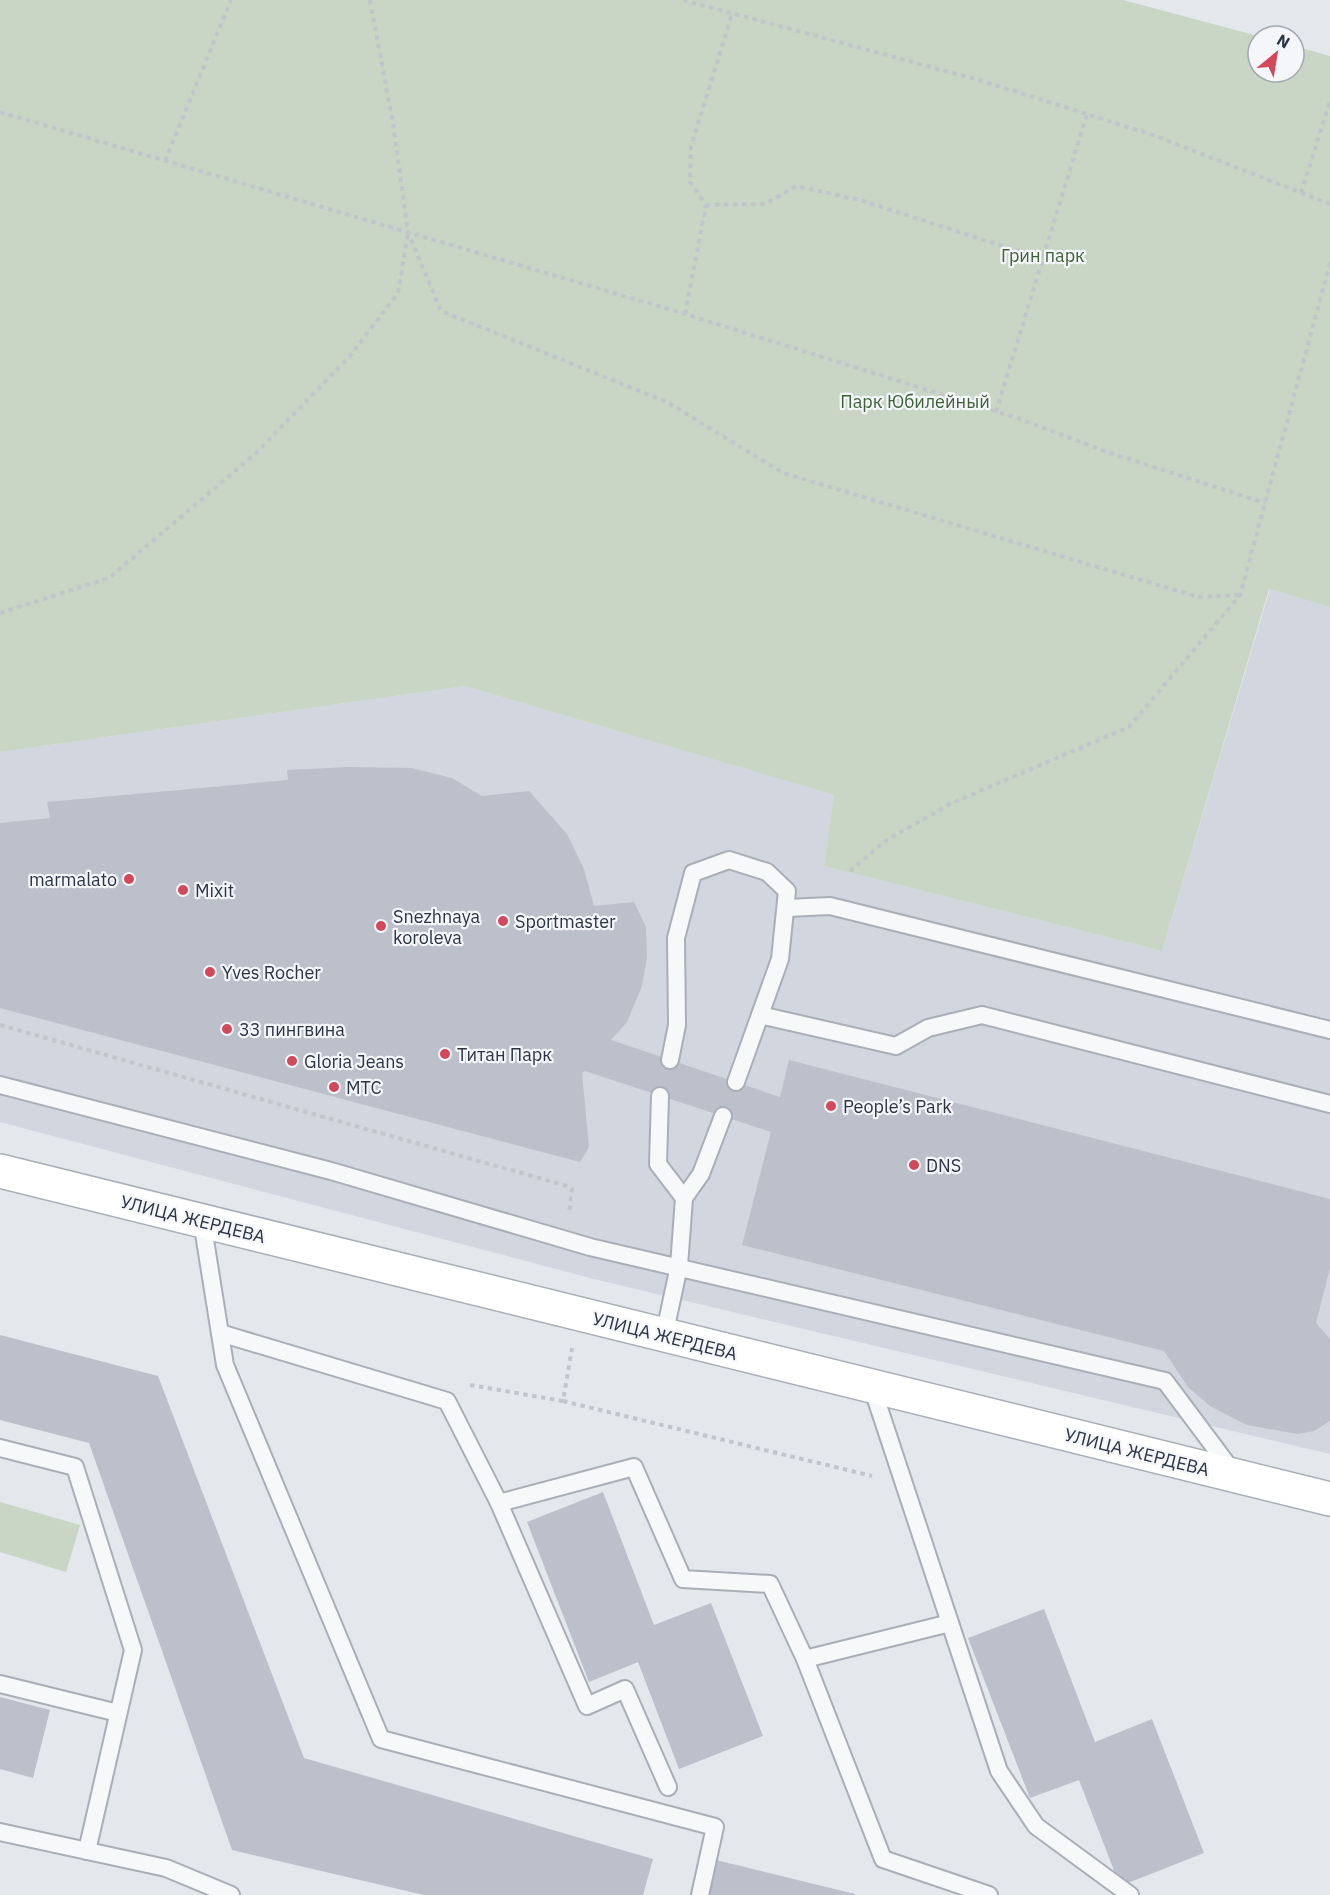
<svg xmlns="http://www.w3.org/2000/svg" width="1330" height="1895" viewBox="0 0 1330 1895" font-family="'IBM Plex Sans',sans-serif">
  <style>
    .built { fill: #d2d6de }
    .green { fill: #c9d6c5 }
    .building { fill: #bbc0ca }
    .lines { fill: none; stroke-linecap: round; stroke-linejoin: round }
    .service-casing { stroke: #a9aeb7; stroke-width: 20 }
    .secondary-casing { stroke: #a9aeb7; stroke-width: 36 }
    .path { stroke: #c2c5cb; stroke-width: 4; stroke-dasharray: 4.5 4.5; stroke-linecap: butt }
    .service { stroke: #f7f8fa; stroke-width: 16 }
    .secondary { stroke: #fff; stroke-width: 33 }
    .poi-dot { fill: #d1495b; stroke: #f4f6f9; stroke-width: 2 }
    .labels { text-anchor: middle; dominant-baseline: central; stroke-width: 4.5; stroke-linejoin: round; paint-order: stroke }
    .park-label { font-size: 18px; fill: #3f6138; stroke: #f4f6f9 }
    .poi-label { font-size: 18px; fill: #2b3445; stroke: #f4f6f9; text-anchor: start }
    .street-label { font-size: 18px; fill: #2b3445; stroke: #f4f6f9 }
  </style>
  <rect width="100%" height="100%" fill="#e4e7ec"/>
  <path class="built" d="M 1270,589 L 1330,607 L 1330,1454 L 594,1279 L 0,1122 L 0,752 L 465,686 L 835,795 L 824,866 L 1162,951 Z"/>
  <g class="green">
    <path d="M 0,0 L 1123,0 L 1258,36 L 1258,72 L 1294,72 L 1294,46 L 1330,56 L 1330,607 L 1269,589 L 1162,951 L 824,866 L 834,795 L 465,686 L 0,752 Z"/>
    <path d="M 0,1502 L 80,1525 L 66,1572 L 0,1552 Z"/>
  </g>
  <g class="building">
    <path d="M 349,767 L 412,768 L 452,778 L 482,796 L 529,791 L 567,834 L 584,869 L 594,906 L 634,902 L 646,927 L 647,957 L 642,986 L 627,1022 L 611,1040 L 780,1097 L 789,1060 L 1330,1199 L 1330,1268 L 1316,1323 L 1330,1339 L 1330,1421 L 1314,1431 L 1298,1434 L 1247,1425 L 1210,1406 L 1188,1387 L 1164,1351 L 742,1245 L 771,1132 L 585,1071 L 582,1073 L 589,1147 L 580,1162 L 0,1008 L 0,823 L 50,818 L 47,802 L 288,780 L 287,770 Z"/>
    <path d="M 0,1335 L 158,1376 L 304,1758 L 653,1859 L 643,1895 L 424,1895 L 232,1850 L 89,1443 L 0,1420 Z"/>
    <path d="M 603,1492 L 654,1625 L 711,1603 L 763,1736 L 679,1769 L 638,1662 L 589,1682 L 527,1522 Z"/>
    <path d="M 1044,1609 L 1095,1742 L 1152,1719 L 1204,1853 L 1120,1886 L 1079,1780 L 1030,1798 L 968,1638 Z"/>
    <path d="M 0,1697 L 50,1710 L 33,1778 L 0,1769 Z"/>
    <path d="M 716,1860 L 855,1894 L 855,1895 L 707,1895 Z"/>
  </g>
  <g class="lines">
    <g class="service-casing">
      <g id="service">
        <path d="M 787,908 L 830,906 L 1330,1030"/>
        <path d="M 760,1015 L 896,1046 L 928,1028 L 982,1015 L 1330,1104"/>
        <path d="M 670,1060 L 677,1025 L 676,938 L 693,873 L 729,860 L 767,872 L 787,891 L 780,959 L 736,1082"/>
        <path d="M 0,1085 L 331,1171 L 590,1247 L 1165,1381 L 1233,1472"/>
        <path d="M 660,1096 L 658,1164 L 684,1198"/>
        <path d="M 202,1221 L 225,1365 L 381,1739 L 715,1827 L 700,1895"/>
        <path d="M 220,1333 L 447,1401 L 499,1503 L 634,1467 L 683,1579 L 770,1584 L 805,1659 L 950,1623"/>
        <path d="M 664,1336 L 679,1266 L 684,1198 L 701,1174 L 723,1116"/>
        <path d="M 872,1387 L 999,1771 L 1036,1826 L 1130,1895"/>
        <path d="M 0,1448 L 75,1467 L 133,1650 L 87,1851"/>
        <path d="M 499,1503 L 587,1706 L 625,1689 L 668,1787"/>
        <path d="M 805,1659 L 883,1859 L 989,1895"/>
        <path d="M 0,1684 L 118,1713"/>
        <path d="M 0,1832 L 166,1868 L 231,1895"/>
      </g>
    </g>
    <g class="secondary-casing">
      <path id="secondary" d="M 0,1171 L 1330,1499"/>
    </g>
    <g class="path">
      <path d="M 370,0 L 393,123 L 408,232 L 441,311 L 667,402 L 783,473 L 1198,597 L 1240,595"/>
      <path d="M 683,0 L 979,80 L 1153,135 L 1330,204"/>
      <path d="M 0,112 L 685,314 L 1020,419 L 1107,452 L 1265,503"/>
      <path d="M 165,161 L 231,0"/>
      <path d="M 1301,193 L 1330,101"/>
      <path d="M 706,205 L 765,204 L 796,186 L 860,200 L 1043,259"/>
      <path d="M 685,314 L 706,205 L 690,182 L 691,146 L 732,14"/>
      <path d="M 996,412 L 1087,114"/>
      <path d="M 0,613 L 109,578 L 255,454 L 349,357 L 398,293 L 408,233"/>
      <path d="M 850,871 L 885,841 L 952,803 L 1129,727 L 1240,595 L 1330,263"/>
      <path d="M 0,1025 L 567,1186 L 572,1189 L 569,1213"/>
      <path d="M 470,1385 L 563,1401 L 572,1348"/>
      <path d="M 563,1401 L 872,1476"/>
    </g>
    <use href="#service" class="service"/>
    <use href="#secondary" class="secondary"/>
  </g>
  <g class="poi-dot">
    <circle cx="129" cy="879" r="6"/>
    <circle cx="183" cy="890" r="6"/>
    <circle cx="503" cy="921" r="6"/>
    <circle cx="381" cy="926" r="6"/>
    <circle cx="210" cy="972" r="6"/>
    <circle cx="227" cy="1029" r="6"/>
    <circle cx="445" cy="1054" r="6"/>
    <circle cx="292" cy="1061" r="6"/>
    <circle cx="334" cy="1087" r="6"/>
    <circle cx="831" cy="1106" r="6"/>
    <circle cx="914" cy="1165" r="6"/>
  </g>
  <g class="labels">
    <g class="park-label">
      <text x="1043" y="255">Грин парк</text>
      <text x="915" y="401">Парк Юбилейный</text>
    </g>
    <g class="poi-label">
      <text x="117" y="879" text-anchor="end">marmalato</text>
      <text x="195" y="890">Mixit</text>
      <text x="393" y="916">Snezhnaya<tspan x="393" dy="21">koroleva</tspan></text>
      <text x="515" y="921">Sportmaster</text>
      <text x="222" y="972">Yves Rocher</text>
      <text x="239" y="1029">33 пингвина</text>
      <text x="457" y="1054">Титан Парк</text>
      <text x="304" y="1061">Gloria Jeans</text>
      <text x="346" y="1087">МТС</text>
      <text x="843" y="1106">People’s Park</text>
      <text x="926" y="1165">DNS</text>
    </g>
    <g class="street-label">
      <text transform="translate(193 1219) rotate(14)">УЛИЦА ЖЕРДЕВА</text>
      <text transform="translate(665 1336) rotate(14)">УЛИЦА ЖЕРДЕВА</text>
      <text transform="translate(1137 1452) rotate(14)">УЛИЦА ЖЕРДЕВА</text>
    </g>
  </g>
  <g transform="translate(1276 54) rotate(30)"><circle r="28" fill="#f4f6f9" stroke="#a4a8b1" stroke-width="1.5"/>
  <path d="M0-4.5L10 22L0 15L-10 22Z" fill="#d1495b"/>
  <text y="-9" font-size="16" font-weight="bold" text-anchor="middle" fill="#2b3445">N</text>
  </g>
</svg>
